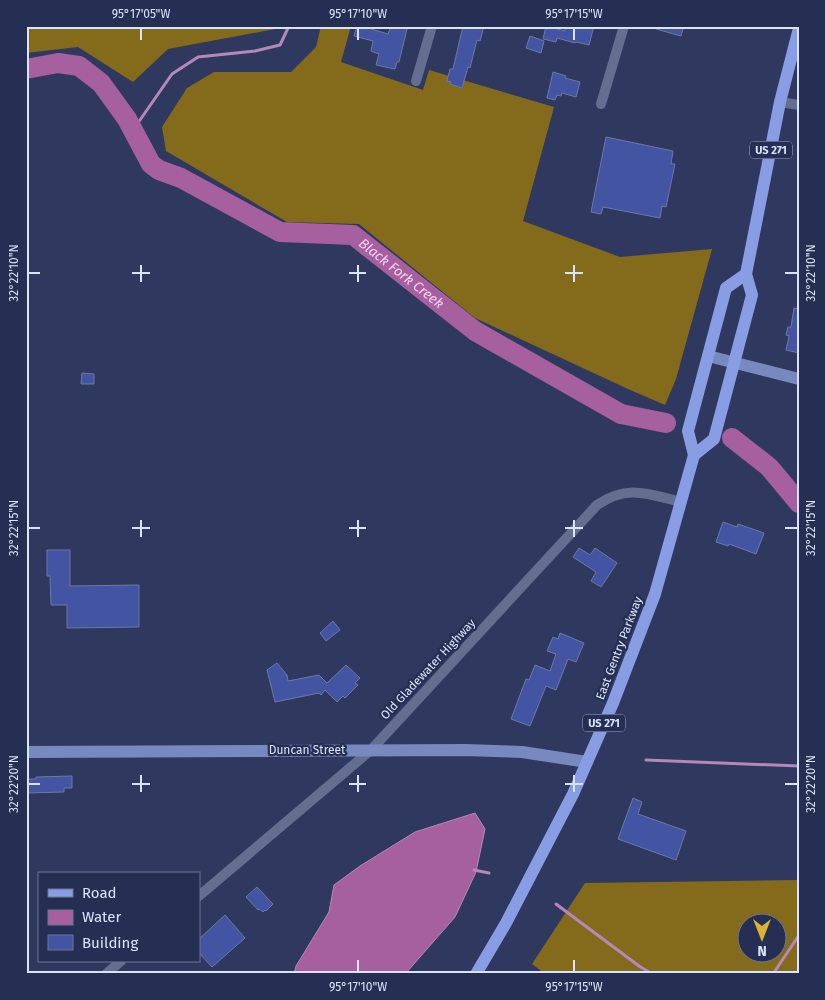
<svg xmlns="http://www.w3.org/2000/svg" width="825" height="1000" viewBox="0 0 825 1000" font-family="'Fira Sans',sans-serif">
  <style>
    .forest { fill: #846b1b; fill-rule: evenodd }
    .water { fill: #a65f9f; stroke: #b687bb }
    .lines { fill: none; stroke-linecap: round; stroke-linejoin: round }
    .stream { stroke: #b687bb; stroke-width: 3 }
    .river { stroke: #a65f9f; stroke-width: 20 }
    .building { fill: #4355a2; stroke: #6c79a3 }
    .street { stroke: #636e91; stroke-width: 10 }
    .secondary { stroke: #7889c0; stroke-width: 12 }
    .primary { stroke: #899de4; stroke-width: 12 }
    .ticks { fill: none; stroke: #dbe3fb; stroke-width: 2 }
    .labels { text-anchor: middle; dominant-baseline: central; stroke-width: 4.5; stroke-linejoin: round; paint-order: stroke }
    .shield { fill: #252f53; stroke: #a4adc9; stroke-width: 1 }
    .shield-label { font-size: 11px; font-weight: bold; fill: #dbe3fb }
    .street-label { font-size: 12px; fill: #dbe3fb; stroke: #252f53 }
    .water-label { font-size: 14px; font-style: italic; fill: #f7d0f1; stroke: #252f53 }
    .neatline { fill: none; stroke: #dbe3fb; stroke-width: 2 }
    .ticks-label { font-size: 12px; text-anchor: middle; fill: #dbe3fb }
  </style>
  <rect width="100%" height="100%" fill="#2f395f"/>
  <g class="forest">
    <path d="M 26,26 L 276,26 L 275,29 L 168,49 L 133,82 L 78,47 L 26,53 Z"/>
    <path d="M 321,26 L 351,26 L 341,62 L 423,90 L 429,70 L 554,107 L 523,221 L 620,257 L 712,249 L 676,379 L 665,405 L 628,389 L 475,318 L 359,224 L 287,222 L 166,151 L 162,127 L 187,88 L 214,72 L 291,72 L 316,47 Z"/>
    <path d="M 799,880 L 799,974 L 545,974 L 532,964 L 585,883 ZM 748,922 L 778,922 L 778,952 L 748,952 Z"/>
  </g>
  <path class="water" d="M 475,813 L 485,829 L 476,872 L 455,917 L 406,973 L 294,974 L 296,966 L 329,912 L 334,885 L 360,866 L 415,832 Z"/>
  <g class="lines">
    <g class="stream">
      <path d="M 133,130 L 172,74 L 198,57 L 255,51 L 280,45 L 289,26"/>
      <path d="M 646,760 L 799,766"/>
      <path d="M 474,870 L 489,873"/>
      <path d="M 556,904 L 639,966 L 652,974"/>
      <path d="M 773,974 L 799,935"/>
    </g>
    <g class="river">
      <path id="s1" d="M 26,69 L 58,63 L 79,66 L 101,83 L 127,119 L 151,164 L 159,170 L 181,178 L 280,232 L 353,235 L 475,331 L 621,414 L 666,423"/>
      <path d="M 732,438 L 769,467 L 799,503"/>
    </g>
  </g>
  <g class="building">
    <path d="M 357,26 L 361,26 L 388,34 L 391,26 L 397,26 L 407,29 L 399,62 L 397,62 L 395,69 L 376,65 L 379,54 L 371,51 L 373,41 L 354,36 Z"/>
    <path d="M 463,26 L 484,26 L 480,41 L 477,40 L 470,68 L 468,67 L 462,88 L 450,84 L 451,82 L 447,81 L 450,69 L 453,69 Z"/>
    <path d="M 546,26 L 565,31 L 565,26 L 594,26 L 589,45 L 576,42 L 575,43 L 557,38 L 556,42 L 543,39 Z"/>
    <path d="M 656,26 L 684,26 L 681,36 L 656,29 Z"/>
    <path d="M 530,36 L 544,41 L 541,53 L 526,48 Z"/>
    <path d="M 553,72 L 566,76 L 565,78 L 580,82 L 576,97 L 562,93 L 561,96 L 557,95 L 555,100 L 547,98 Z"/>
    <path d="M 606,137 L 673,151 L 671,164 L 675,164 L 666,207 L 662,206 L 660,218 L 603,207 L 601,214 L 591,212 Z"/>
    <path d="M 794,308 L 799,309 L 799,353 L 786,350 L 789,336 L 786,335 L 788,327 L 791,327 Z"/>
    <path d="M 82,373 L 94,374 L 94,384 L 81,384 Z"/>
    <path d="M 723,522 L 737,527 L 738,524 L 764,533 L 756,554 L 729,544 L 728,546 L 716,542 Z"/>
    <path d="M 579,548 L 590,555 L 595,548 L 617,563 L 601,587 L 591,581 L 596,572 L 573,557 Z"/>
    <path d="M 47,550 L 70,550 L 70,586 L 139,585 L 139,627 L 67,628 L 67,605 L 51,605 L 50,576 L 47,576 Z"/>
    <path d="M 333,621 L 340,630 L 326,641 L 320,633 Z"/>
    <path d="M 560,633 L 584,643 L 576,662 L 568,659 L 556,690 L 546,686 L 530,726 L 511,719 L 526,679 L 529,680 L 535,665 L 550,671 L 556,654 L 547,651 L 553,637 L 558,639 Z"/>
    <path d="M 277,663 L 287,675 L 288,681 L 319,675 L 327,683 L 346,665 L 360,678 L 355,683 L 358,685 L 345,698 L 343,696 L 337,702 L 325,690 L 321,695 L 319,693 L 275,702 L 267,670 Z"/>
    <path d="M 72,776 L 72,788 L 64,788 L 64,792 L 26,793 L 26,779 L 36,779 L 36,777 Z"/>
    <path d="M 633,798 L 642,802 L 638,814 L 686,831 L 676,860 L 618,839 Z"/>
    <path d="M 257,887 L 273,904 L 266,911 L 265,910 L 263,912 L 259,909 L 258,910 L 246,897 Z"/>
    <path d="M 225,915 L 245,938 L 212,967 L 199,953 L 199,939 Z"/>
  </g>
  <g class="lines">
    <g class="street">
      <path d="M 416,81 L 432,26"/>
      <path d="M 780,102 L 799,105"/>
      <path d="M 601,104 L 624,26"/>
      <path d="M 199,896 L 371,750 L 597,505 C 628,484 648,494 681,502"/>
      <path d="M 106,974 L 121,961"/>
    </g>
    <g class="secondary">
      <path d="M 708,356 L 799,379"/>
      <path d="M 26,752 L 465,750 L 522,752 L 587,762"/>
    </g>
    <g class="primary">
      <path d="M 694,455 L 714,439 L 752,295 L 746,274 L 780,102 L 799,28"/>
      <path d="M 476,974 L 506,923 L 573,794 L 613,703 L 655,594 L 694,455 L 688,431 L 726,288 L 746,274"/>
    </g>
  </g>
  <path class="ticks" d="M 141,28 L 141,40M 358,28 L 358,40M 574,28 L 574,40M 141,265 L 141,282M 358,265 L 358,282M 574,265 L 574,282M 28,273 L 40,273M 132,273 L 150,273M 349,273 L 366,273M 565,273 L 583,273M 785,273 L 798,273M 141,520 L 141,537M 358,520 L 358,537M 574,520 L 574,537M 28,528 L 40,528M 132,528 L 150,528M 349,528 L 366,528M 565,528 L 583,528M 785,528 L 798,528M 141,775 L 141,792M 358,775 L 358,792M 574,775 L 574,792M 28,784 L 40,784M 132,784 L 150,784M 349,784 L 366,784M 565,784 L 583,784M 785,784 L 798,784M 358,960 L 358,972M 574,960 L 574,972"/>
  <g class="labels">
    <g class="shield">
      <rect x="750" y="141.5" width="42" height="17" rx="4"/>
      <rect x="583" y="714.5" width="42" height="17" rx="4"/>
    </g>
    <g class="shield-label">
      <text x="771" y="150">US 271</text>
      <text x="604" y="723">US 271</text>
    </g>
    <g class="street-label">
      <text transform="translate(619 648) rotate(-69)">East Gentry Parkway</text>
      <text transform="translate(428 669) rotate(-47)">Old Gladewater Highway</text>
      <text x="307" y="750">Duncan Street</text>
    </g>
    <g class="water-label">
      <text stroke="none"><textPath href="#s1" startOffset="458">Black Fork Creek</textPath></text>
    </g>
  </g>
  <rect width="825" height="1000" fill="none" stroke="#252f53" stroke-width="55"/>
  <rect x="38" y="872" width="162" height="90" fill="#252f53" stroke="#6e7796"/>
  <rect x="48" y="889" width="25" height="8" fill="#899de4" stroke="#6e7796"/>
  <text x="82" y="898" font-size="15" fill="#dbe3fb">Road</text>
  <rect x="48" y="910" width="25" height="15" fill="#a65f9f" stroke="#6e7796"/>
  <text x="82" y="922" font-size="15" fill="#dbe3fb">Water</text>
  <rect x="48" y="935" width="25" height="15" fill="#4355a2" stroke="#6e7796"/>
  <text x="82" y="948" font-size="15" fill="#dbe3fb">Building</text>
  <g transform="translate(762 938) rotate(180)"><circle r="24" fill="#252f53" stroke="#6e7796"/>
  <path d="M0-4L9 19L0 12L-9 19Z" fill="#dab333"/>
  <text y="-8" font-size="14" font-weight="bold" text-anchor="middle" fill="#dbe3fb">N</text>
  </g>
  <rect x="28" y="28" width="770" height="944" class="neatline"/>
  <g class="ticks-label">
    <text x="141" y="18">95°17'05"W</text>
    <text x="358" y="18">95°17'10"W</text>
    <text x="574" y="18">95°17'15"W</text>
    <text transform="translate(811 273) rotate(-90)" y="4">32°22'10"N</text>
    <text transform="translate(14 273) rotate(-90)" y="4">32°22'10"N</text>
    <text transform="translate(811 528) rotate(-90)" y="4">32°22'15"N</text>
    <text transform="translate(14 528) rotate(-90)" y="4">32°22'15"N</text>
    <text transform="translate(811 784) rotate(-90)" y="4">32°22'20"N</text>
    <text transform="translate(14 784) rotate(-90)" y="4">32°22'20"N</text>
    <text x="358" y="991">95°17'10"W</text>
    <text x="574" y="991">95°17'15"W</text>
  </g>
</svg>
